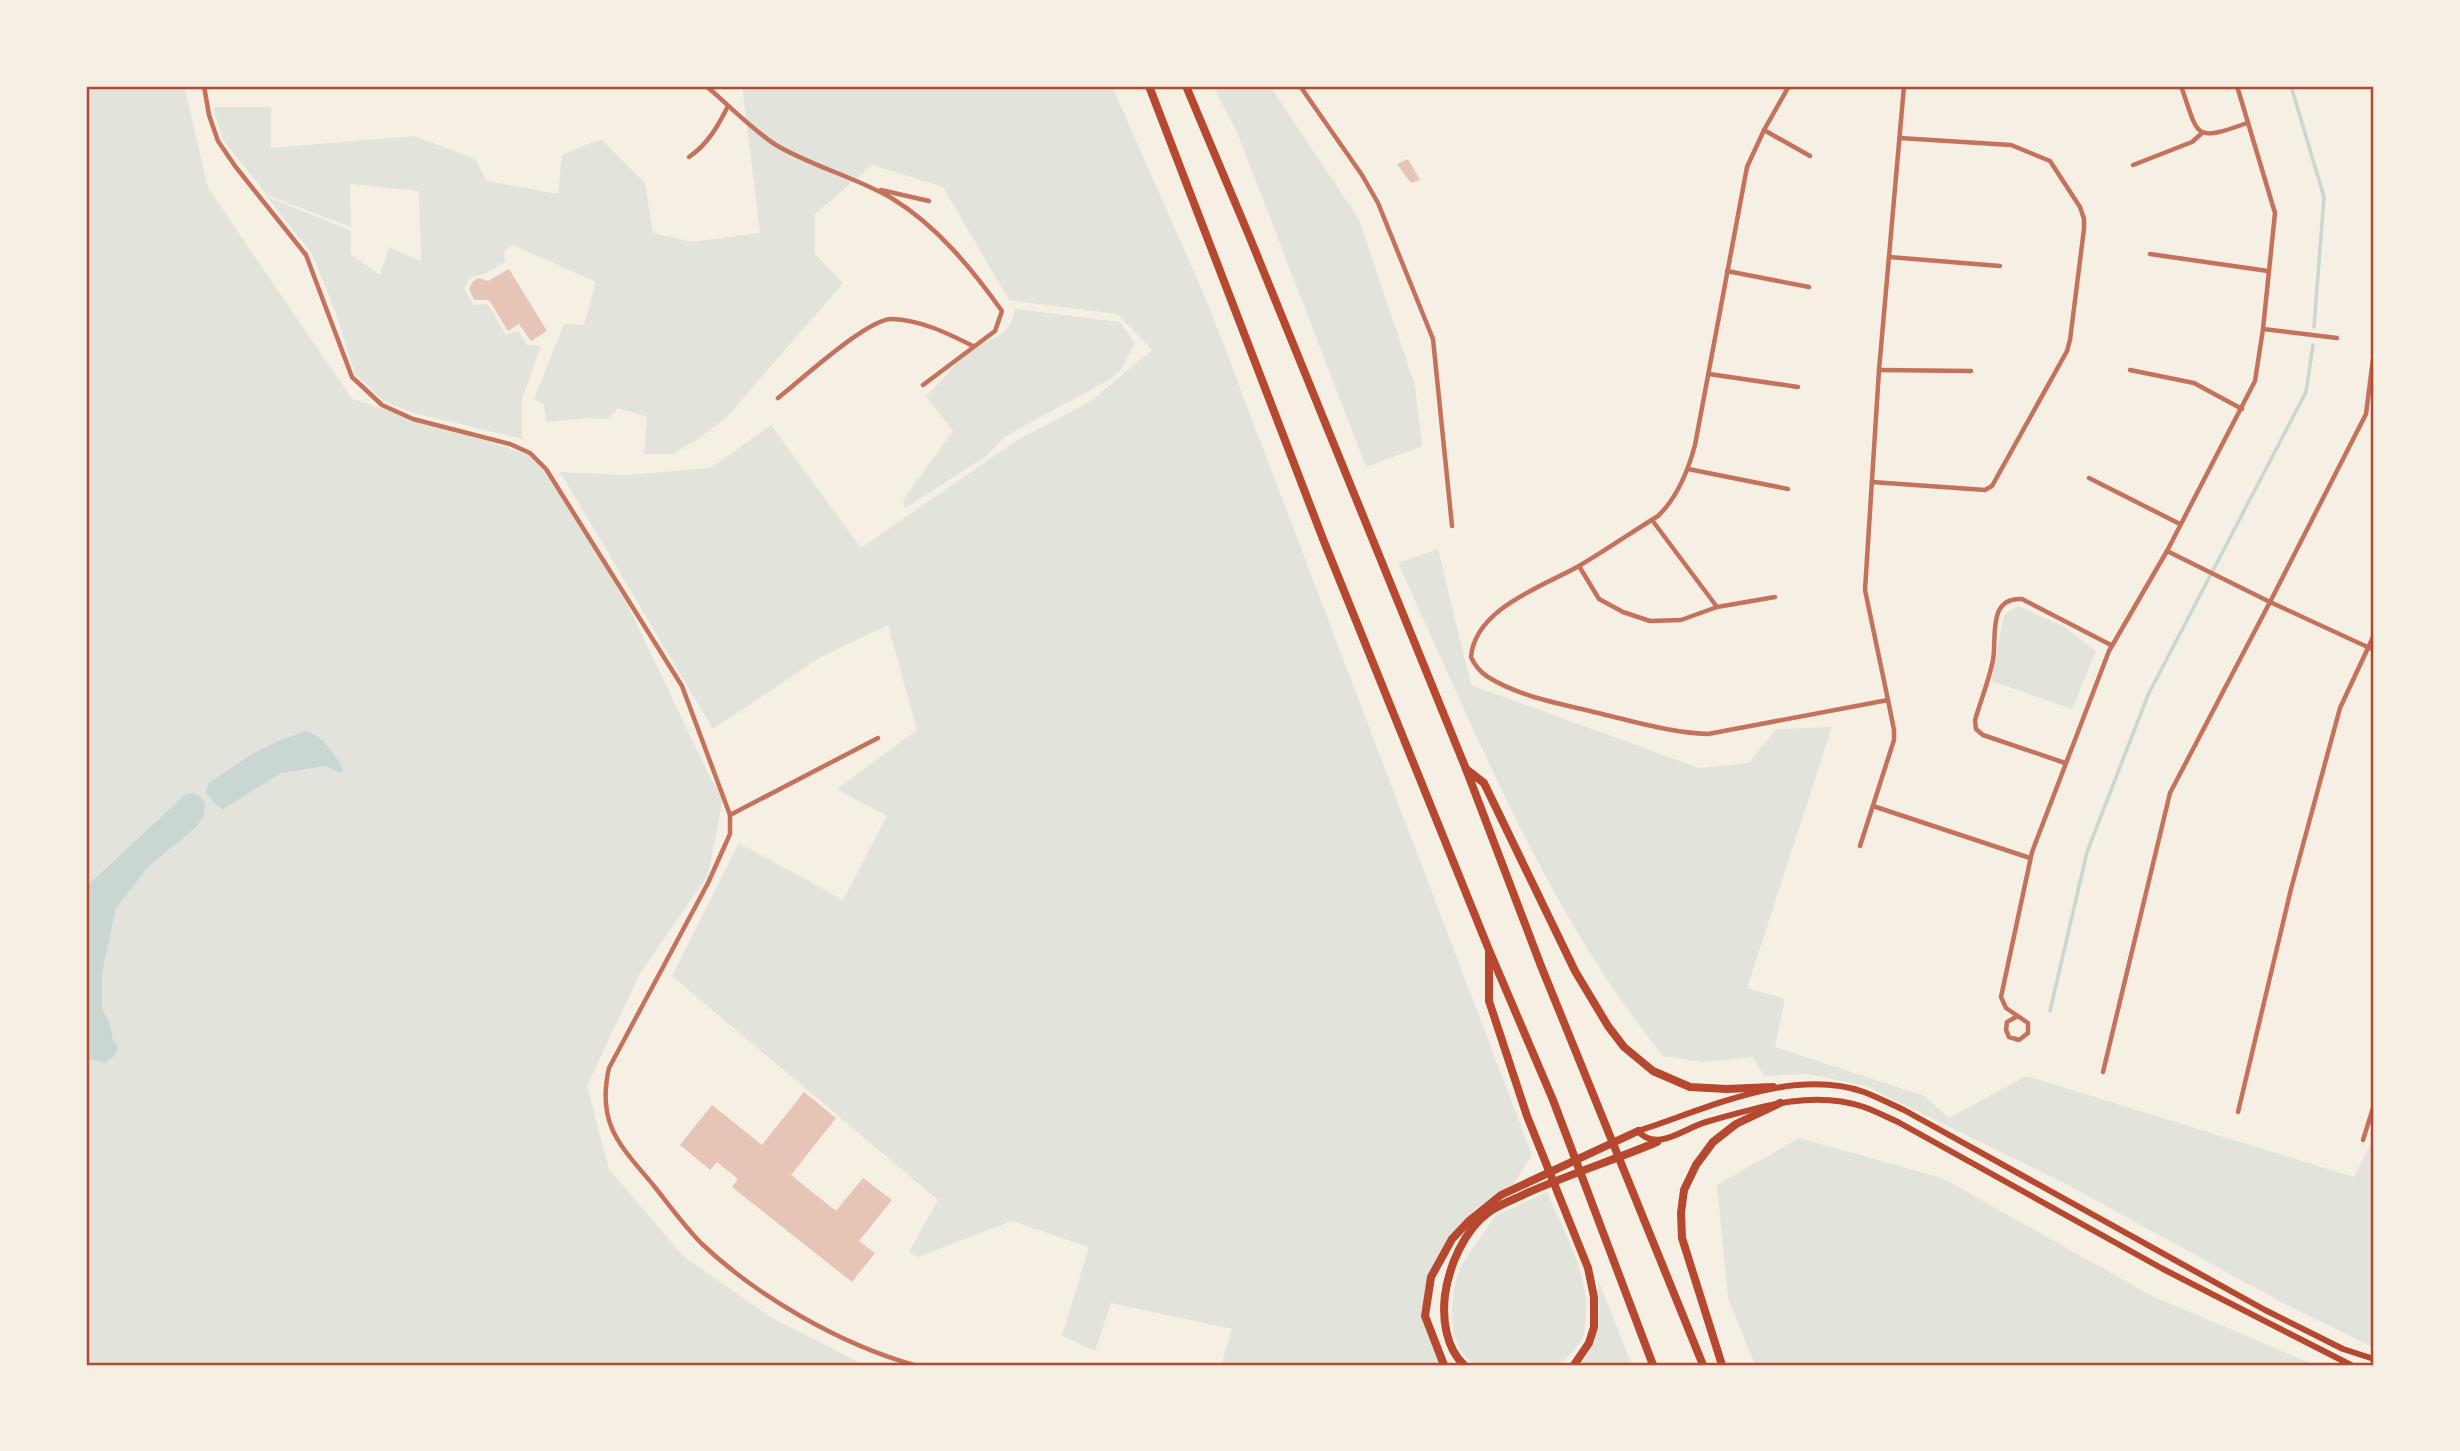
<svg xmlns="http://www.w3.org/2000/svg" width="2460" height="1451" viewBox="0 0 2460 1451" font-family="Barlow,sans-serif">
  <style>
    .green { fill: #e2e4dc }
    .water { fill: #c9d6d2 }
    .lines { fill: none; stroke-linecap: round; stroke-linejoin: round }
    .stream { stroke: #c9d6d2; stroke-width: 3.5 }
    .building { fill: #e6c5b7 }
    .minor { stroke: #c5725c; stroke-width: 4.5 }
    .secondary { stroke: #b5482f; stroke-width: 6 }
    .motorway { stroke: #b5482f; stroke-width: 8 }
    .neatline { fill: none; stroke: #b5482f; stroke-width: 2.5 }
  </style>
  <rect width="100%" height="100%" fill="#f6efe4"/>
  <g class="green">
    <path d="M 86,86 L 184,86 L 208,188 L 352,399 L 533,456 L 572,512 L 628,606 L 711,779 L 723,798 L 708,875 L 639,975 L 587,1086 L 609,1169 L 683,1256 L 772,1318 L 864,1365 L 86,1365 Z"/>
    <path d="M 742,86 L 1112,86 L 1208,304 L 1532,1155 L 1513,1185 L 1476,1208 L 1457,1229 L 1434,1267 L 1427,1312 L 1444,1357 L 1450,1365 L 1221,1365 L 1232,1329 L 1111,1303 L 1095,1351 L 1062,1336 L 1089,1247 L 1012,1221 L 918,1257 L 909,1252 L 938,1200 L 672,976 L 739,843 L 843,900 L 887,816 L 837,789 L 917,730 L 888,625 L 819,658 L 713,729 L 560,472 L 625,475 L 711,468 L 771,425 L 861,548 L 1016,441 L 1091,401 L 1152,350 L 1117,314 L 1009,300 L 943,187 L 872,165 L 815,214 L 815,254 L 843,283 L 726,418 L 695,441 L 672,454 L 644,454 L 647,417 L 618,408 L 608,419 L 590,418 L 546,422 L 544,404 L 534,399 L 564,324 L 584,325 L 596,282 L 513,245 L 504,251 L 505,262 L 486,273 L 470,278 L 464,289 L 474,305 L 488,304 L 506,335 L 518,331 L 527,345 L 541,346 L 522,399 L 522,439 L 414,413 L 383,401 L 355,373 L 333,305 L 312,254 L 266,196 L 351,231 L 351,254 L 380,275 L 389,247 L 421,261 L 419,191 L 350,184 L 351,227 L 267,195 L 223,140 L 213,107 L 271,107 L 271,148 L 414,136 L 475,159 L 487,181 L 558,194 L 562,155 L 601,139 L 645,183 L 653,233 L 692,242 L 760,233 Z"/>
    <path d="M 1213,86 L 1270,86 L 1359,219 L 1415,386 L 1422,446 L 1366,467 L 1237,132 Z"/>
    <path d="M 1015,309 L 1120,322 L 1135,343 L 1120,371 L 1107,381 L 1006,436 L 985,457 L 905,508 L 903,500 L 953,431 L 926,396 C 942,381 957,361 974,349 C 995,335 1010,338 1015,309 Z"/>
    <path d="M 1438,549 L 1471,685 L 1699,768 L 1749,763 L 1776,729 L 1832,727 L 1747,988 L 1785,999 L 1775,1047 L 1924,1096 L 1949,1118 L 2026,1076 L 2354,1177 L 2374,1137 L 2374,1348 L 2281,1302 L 2068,1185 L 1866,1086 L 1808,1074 L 1764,1076 L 1753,1057 L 1702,1062 L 1663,1056 C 1546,912 1475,730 1398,563 Z"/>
    <path d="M 2018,606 L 2063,626 L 2096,651 L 2072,709 L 1991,681 L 2004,615 Z"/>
    <path d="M 1799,1138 L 1942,1178 L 2154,1297 L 2315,1365 L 1755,1365 L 1728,1298 L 1717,1185 Z"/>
    <path d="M 1547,1192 C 1565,1235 1595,1284 1584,1332 C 1582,1345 1568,1357 1558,1365 L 1473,1365 L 1460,1350 L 1453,1331 L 1452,1309 L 1454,1288 L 1460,1267 L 1495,1216 Z"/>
    <path d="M 1598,1279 L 1632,1365 L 1580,1365 C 1604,1342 1599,1309 1598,1279 Z"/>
  </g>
  <g class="water">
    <path d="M 305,731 C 321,734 337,756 343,770 L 341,773 L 325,766 L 281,773 L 223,809 L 216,805 L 206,792 L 209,783 L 252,754 L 274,743 Z"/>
    <path d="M 193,793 L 200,796 L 205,803 L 204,816 L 196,827 L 148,867 L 116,908 L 102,973 L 102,1009 L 109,1021 L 113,1040 L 118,1047 L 114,1056 L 105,1063 L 86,1058 L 86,889 C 92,879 101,874 109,866 C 134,842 160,818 186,794 Z"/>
  </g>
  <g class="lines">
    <g class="stream">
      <path d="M 2291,86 L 2324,197 L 2314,327"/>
      <path d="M 2050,1011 L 2087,852 L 2148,695 L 2306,392 L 2313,345"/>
    </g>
  </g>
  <g class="building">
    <path d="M 1408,159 L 1420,180 L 1411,183 L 1397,164 Z"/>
    <path d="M 509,269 L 547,331 L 531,341 L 519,324 L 508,331 L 489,300 L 474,300 L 469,289 L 473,281 L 479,278 L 488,281 Z"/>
    <path d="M 804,1092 L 836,1118 L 791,1175 L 836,1211 L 863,1178 L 892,1200 L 859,1241 L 875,1253 L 852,1282 L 732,1187 L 738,1179 L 717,1162 L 710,1170 L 680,1145 L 712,1105 L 762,1145 Z"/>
  </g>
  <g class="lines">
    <g class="minor">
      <path d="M 204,86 L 209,115 L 218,141 L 235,166 L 306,255 L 352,377 L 382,405 L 413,419 L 510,444 L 530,453 L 546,469 L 682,686 L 730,815 L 730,834 L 708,883 L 609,1068 C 596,1125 621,1146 654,1186 C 670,1206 684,1226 702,1244 C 758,1297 840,1344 914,1365"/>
      <path d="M 706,86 C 729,105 750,128 776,145 C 813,167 856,177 893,199 C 937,226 972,269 1002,311 L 995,331 L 923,385"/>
      <path d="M 1300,86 L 1362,175 L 1378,203 L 1433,339 L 1452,526"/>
      <path d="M 1789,86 L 1764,130 L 1747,167 L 1695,445 C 1688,471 1678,497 1658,516 C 1632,532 1606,550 1579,566 C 1544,586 1475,608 1471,657 C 1475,666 1480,672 1488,677 C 1522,698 1563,704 1602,714 C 1636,722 1672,733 1708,734 L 1888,700"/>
      <path d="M 2181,86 C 2199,136 2192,143 2247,123"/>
      <path d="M 1764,130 L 1810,156"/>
      <path d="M 689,157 C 708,144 718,126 728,106"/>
      <path d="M 2133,165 L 2192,142 L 2202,133"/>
      <path d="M 881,190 L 929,201"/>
      <path d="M 2150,254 L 2268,271"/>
      <path d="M 1889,257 L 2000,266"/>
      <path d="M 1727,271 L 1809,287"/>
      <path d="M 2263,329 L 2337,338"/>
      <path d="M 1879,370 L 1971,371"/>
      <path d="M 2130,370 L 2194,383 L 2242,409"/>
      <path d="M 1709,374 L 1798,387"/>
      <path d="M 778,398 C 800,381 868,318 892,319 C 921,320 947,333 973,346"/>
      <path d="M 1688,469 L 1788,489"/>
      <path d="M 2089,478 L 2180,524"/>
      <path d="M 1872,482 L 1985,490 L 1992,486 L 2067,351 L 2070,340 L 2084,229 L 2084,219 L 2080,207 L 2050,161 L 2011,145 L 1900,138"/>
      <path d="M 1652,520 L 1717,607"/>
      <path d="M 2167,551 L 2270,602 L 2374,650"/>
      <path d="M 1579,566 L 1599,599 L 1623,612 L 1650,621 L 1681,620 L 1717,607 L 1775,597"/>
      <path d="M 2065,763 L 1983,735 L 1976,729 L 1975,720 C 1981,700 1989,680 1993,660 C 1997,638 1987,597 2022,599 L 2111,645"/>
      <path d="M 1873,806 L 2030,858"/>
      <path d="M 730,815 L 878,738"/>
      <path d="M 1860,846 L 1894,740 L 1894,730 L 1888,700 L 1865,590 L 1879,370 L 1904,86"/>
      <path d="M 2016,1017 L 2007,1022 L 2006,1030 L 2009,1037 L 2019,1040 L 2028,1033 L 2028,1023 L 2006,1008 L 2001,997 L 2032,852 L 2109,651 L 2167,551 L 2255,381 L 2263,329 L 2275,213 L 2237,86"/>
      <path d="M 2103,1072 L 2170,793 L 2270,602 L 2366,414 L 2374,351"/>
      <path d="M 2238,1112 L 2291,889 L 2340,708 L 2374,635"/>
      <path d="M 2363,1140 L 2374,1105"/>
    </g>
    <path class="secondary" d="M 2351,1365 L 2163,1269 L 1898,1122 C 1887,1117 1875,1111 1864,1107 C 1811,1089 1756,1108 1706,1122 C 1684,1128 1657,1153 1638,1131 C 1707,1109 1791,1067 1864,1092 C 1877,1097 1891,1104 1904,1110 L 2265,1310 L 2343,1349 L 2374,1359"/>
    <g class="motorway">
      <path d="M 1149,86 L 1323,539 L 1489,950 L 1553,1100 L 1653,1365"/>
      <path d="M 1186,86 L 1250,238 L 1466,769 L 1541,966 L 1703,1365"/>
      <path d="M 1466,769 L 1484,783 L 1575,971 L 1608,1026 L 1624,1047 L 1653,1071 L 1690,1087 L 1727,1089 L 1773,1087"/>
      <path d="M 1489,953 L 1489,1001 L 1527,1116 L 1588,1268 L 1594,1297 L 1594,1327 L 1589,1343 L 1574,1365"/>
      <path d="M 1444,1365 L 1425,1316 L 1431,1277 L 1452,1239 L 1470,1220 L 1501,1195 L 1638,1131"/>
      <path d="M 1464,1365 C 1446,1348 1442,1319 1445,1295 C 1449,1266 1464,1230 1489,1212 C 1500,1204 1515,1199 1527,1193 C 1570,1174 1614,1160 1657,1142"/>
      <path d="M 1722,1365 L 1682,1238 L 1681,1213 L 1684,1190 L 1696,1165 L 1713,1142 L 1736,1124 L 1780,1103"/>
    </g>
  </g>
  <rect width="2460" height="1451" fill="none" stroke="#f6efe4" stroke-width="175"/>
  <rect x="88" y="88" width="2284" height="1276" class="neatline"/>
</svg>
